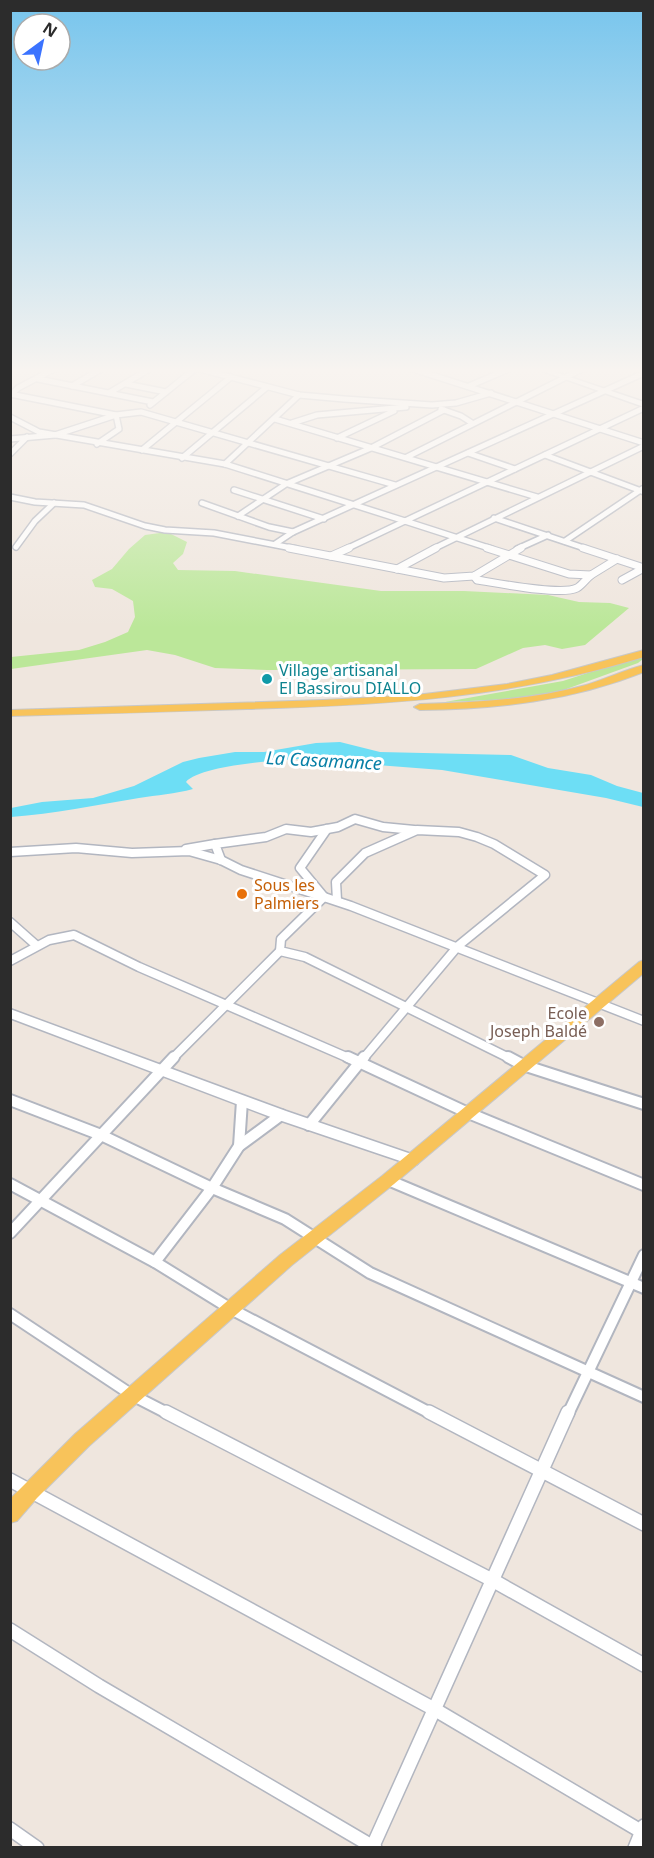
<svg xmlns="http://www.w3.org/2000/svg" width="654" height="1858" viewBox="0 0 654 1858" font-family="'Noto Sans',sans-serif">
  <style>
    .green { fill: #bbe799 }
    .water { fill: #6ddef5 }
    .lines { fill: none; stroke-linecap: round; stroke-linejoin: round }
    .street-far4-casing { stroke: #b2b6c0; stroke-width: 8 }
    .street-far3-casing { stroke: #b2b6c0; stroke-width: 9 }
    .street-far2-casing { stroke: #b2b6c0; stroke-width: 11 }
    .street-far1-casing { stroke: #b2b6c0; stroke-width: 14 }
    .street-casing { stroke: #b2b6c0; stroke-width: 16 }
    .secondary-casing { stroke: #b2b6c0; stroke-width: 3 }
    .primary-casing { stroke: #c8c8c8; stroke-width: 2 }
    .street-far4 { stroke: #fff; stroke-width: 5 }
    .street-far3 { stroke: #fff; stroke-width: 7 }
    .street-far2 { stroke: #fff; stroke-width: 8 }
    .street-far1 { stroke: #fff; stroke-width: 10 }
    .street { stroke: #fff; stroke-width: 13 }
    .secondary { fill: #fff; fill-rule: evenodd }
    .primary { fill: #f8c35a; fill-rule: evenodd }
    .culture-dot { fill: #0f9aa8; stroke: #fff; stroke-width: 2 }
    .food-dot { fill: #e8710a; stroke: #fff; stroke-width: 2 }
    .education-dot { fill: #8d6e63; stroke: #fff; stroke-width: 2 }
    .labels { text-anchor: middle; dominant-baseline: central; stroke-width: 6; stroke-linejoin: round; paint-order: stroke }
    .culture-label { font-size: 16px; fill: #0d838f; stroke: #fff; text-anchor: start }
    .food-label { font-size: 16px; fill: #c56008; stroke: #fff; text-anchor: start }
    .education-label { font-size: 16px; fill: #785e54; stroke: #fff; text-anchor: end }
    .water-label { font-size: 18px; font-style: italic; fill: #077fa6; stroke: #fff }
  </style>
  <rect width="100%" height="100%" fill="#efe6de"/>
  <g class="green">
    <path d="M 167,532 L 187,542 L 183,554 L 173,563 L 178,570 L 235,571 L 381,591 L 464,591 L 548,595 L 579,602 L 610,603 L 629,608 L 585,645 L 562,649 L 545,645 L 523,648 L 476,669 L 267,670 L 215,668 L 175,655 L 147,650 L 11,669 L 11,657 L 79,650 L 105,642 L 128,632 L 135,617 L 133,601 L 112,589 L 95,587 L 92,580 L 112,569 L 129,549 L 145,535 Z"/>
    <path d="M 643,655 L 643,659 L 638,663 L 561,691 L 518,699 L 445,702 L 563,681 Z"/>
  </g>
  <path class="water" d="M 340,742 L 380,752 L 511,755 L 548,768 L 591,775 L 617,786 L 643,793 L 643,807 L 606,798 L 442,770 L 299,759 C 276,760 199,766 186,782 L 193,789 C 175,794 157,795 139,798 C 96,805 54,814 11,817 L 11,808 L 42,802 L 93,798 L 134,786 L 183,762 L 199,758 L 235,752 L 264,752 L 316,743 Z"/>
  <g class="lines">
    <g class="street-far4-casing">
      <g id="street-far4">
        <path d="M 196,368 L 299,395 L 344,399 L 432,405 L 456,403 L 491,393"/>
        <path d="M 410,368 L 644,443"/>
        <path d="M 38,379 L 153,402"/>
        <path d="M 126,384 L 166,392"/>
        <path d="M 72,386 L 103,368"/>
        <path d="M 469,386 L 511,368"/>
        <path d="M 109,393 L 151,368"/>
        <path d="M 10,394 L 116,415 L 141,412 L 395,485"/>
        <path d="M 11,395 L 18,388 L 56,368"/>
        <path d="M 150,405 L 196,368"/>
        <path d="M 441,409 L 461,416 L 472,423"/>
        <path d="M 10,417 L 39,432 L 225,464 L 405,521"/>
        <path d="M 275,419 L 537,497"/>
        <path d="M 292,423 L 317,415 L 406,407"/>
        <path d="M 337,438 L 394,411"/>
        <path d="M 10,439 L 55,435 L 116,415 L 119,429 L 97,444"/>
        <path d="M 142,450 L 231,377"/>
        <path d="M 468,453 L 515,469"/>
        <path d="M 10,454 L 27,437"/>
        <path d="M 545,455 L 644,492"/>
        <path d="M 407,457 L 584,368"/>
        <path d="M 182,458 L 267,387"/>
        <path d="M 225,464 L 299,395"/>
        <path d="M 234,490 L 324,519"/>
        <path d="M 10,497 L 35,502 L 84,505 L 145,526 L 165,530 L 214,533 L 297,549"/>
        <path d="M 202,503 L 269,527 L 293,532"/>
        <path d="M 238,516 L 286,484 L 371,448 L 444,410"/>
        <path d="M 494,518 L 587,549"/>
        <path d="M 565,541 L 642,489"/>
        <path d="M 275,544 L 293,532 L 644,373"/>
        <path d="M 16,547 L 35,521 L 54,503"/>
        <path d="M 346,549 L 405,521"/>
        <path d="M 433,549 L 644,446"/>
        <path d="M 492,549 L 405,521 L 644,408"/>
        <path d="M 517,549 L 548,535"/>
      </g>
    </g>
    <g class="street-far3-casing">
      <g id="street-far3">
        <path d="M 289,548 L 444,578 L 474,576 L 521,548"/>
        <path d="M 487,548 L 569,574 L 591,575 L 617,559"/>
        <path d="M 583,548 L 641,567"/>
        <path d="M 331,556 L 349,548"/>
        <path d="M 397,569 L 436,548"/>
        <path d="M 474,576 L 477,580 C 497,583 561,596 577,588 C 582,585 586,579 591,575"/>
        <path d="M 622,580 L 644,568"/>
      </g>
    </g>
    <g class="street-far2-casing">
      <g id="street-far2">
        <path d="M 186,849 L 215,844"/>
        <path d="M 10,852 L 76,848 L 132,853 L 189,851 L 221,860 L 241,870 L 324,897"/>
        <path d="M 221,860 L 215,844 L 266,837 L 286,829 L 311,832 L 338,827 L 355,819 L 383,827 L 414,830"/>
        <path d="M 324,897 L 300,868 L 327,829"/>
        <path d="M 337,900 L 336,882 L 365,853 L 417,830 L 459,832 L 477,837 L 494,844 L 545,875 L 458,946 L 363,1059"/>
        <path d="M 10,922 L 36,945"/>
        <path d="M 10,961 L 49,940 L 74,935 L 139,967 L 351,1059"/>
        <path d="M 172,1059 L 280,951"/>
        <path d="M 511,1059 L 305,957 L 280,951 L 281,939 L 324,897 L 351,906 L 644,1021"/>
      </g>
    </g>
    <g class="street-far1-casing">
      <g id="street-far1">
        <path d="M 348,1057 L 466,1112 L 644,1185"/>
        <path d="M 508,1057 L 523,1065 L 644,1104"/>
        <path d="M 10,1100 L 101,1135 L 212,1188 L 285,1219 L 370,1273 L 644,1397"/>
        <path d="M 309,1125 L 364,1057"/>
        <path d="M 239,1146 L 242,1101"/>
        <path d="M 388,1180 L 644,1288"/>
        <path d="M 10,1184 L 155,1262 L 231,1309 L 432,1414"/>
        <path d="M 10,1233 L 174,1057"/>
        <path d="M 155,1262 L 212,1188 L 239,1146 L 281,1115"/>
        <path d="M 10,1314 L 132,1395 L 169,1414"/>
        <path d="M 568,1414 L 644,1255"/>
      </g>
    </g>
    <g class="street-casing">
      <g id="street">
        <path d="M 166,1412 L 494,1581 L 644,1665"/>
        <path d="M 429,1412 L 644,1524"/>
        <path d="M 10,1480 L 434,1709 L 644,1833"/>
        <path d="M 10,1630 L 99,1686 L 375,1848"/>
        <path d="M 10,1829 L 37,1848"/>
        <path d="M 372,1848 L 568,1412"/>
        <path d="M 635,1848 L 644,1826"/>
      </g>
    </g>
    <g class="secondary-casing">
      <g id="secondary">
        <path d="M 534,368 L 543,368 L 644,402 L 644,407 Z"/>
        <path d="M 10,1009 L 286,1111 L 417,1156 L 419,1160 L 417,1164 L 412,1165 L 276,1119 L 10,1018 Z"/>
      </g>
    </g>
    <g class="primary-casing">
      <g id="primary">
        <path d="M 644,650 L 644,657 C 509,698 387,705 247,709 C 168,712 89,714 10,716 L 10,710 L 323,700 L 416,695 L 507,684 L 552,675 Z"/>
        <path d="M 644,665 L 644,672 C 571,701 497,709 420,710 L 414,707 L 420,704 C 476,702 532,700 586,685 C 606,679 624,670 644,665 Z"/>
        <path d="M 644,960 L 644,973 L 394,1184 L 292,1265 L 89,1446 L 37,1498 L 17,1521 L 10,1523 L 10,1499 L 75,1434 L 280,1255 L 382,1176 L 639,962 Z"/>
      </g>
    </g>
    <use href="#street-far4" class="street-far4"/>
    <use href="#street-far3" class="street-far3"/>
    <use href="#street-far2" class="street-far2"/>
    <use href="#street-far1" class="street-far1"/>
    <use href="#street" class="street"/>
    <use href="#secondary" class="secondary"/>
    <use href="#primary" class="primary"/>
  </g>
  <linearGradient id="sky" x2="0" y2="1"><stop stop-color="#77c5ed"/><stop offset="0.59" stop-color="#f8f4f0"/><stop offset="1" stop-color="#f8f4f0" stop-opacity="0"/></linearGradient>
  <rect width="654" height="628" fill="url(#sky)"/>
  <circle class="culture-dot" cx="267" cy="679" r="6"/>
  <circle class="food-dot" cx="242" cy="894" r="6"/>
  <circle class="education-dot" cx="599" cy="1022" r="6"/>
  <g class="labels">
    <g class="culture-label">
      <text x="279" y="670">Village artisanal<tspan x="279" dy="18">El Bassirou DIALLO</tspan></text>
    </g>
    <g class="food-label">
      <text x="254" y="885">Sous les<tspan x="254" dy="18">Palmiers</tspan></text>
    </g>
    <g class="education-label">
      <text x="587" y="1013">Ecole<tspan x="587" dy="18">Joseph Baldé</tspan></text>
    </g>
    <g class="water-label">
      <text transform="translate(324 760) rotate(3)">La Casamance</text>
    </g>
  </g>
  <rect width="654" height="1858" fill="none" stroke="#2c2c2c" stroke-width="24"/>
  <g transform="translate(42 42) rotate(33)"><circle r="28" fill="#ffffff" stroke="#ababab" stroke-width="1.5"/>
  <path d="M0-4.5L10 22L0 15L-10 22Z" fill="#3b73ff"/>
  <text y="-9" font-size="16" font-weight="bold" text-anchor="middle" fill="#2c2c2c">N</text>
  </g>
</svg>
